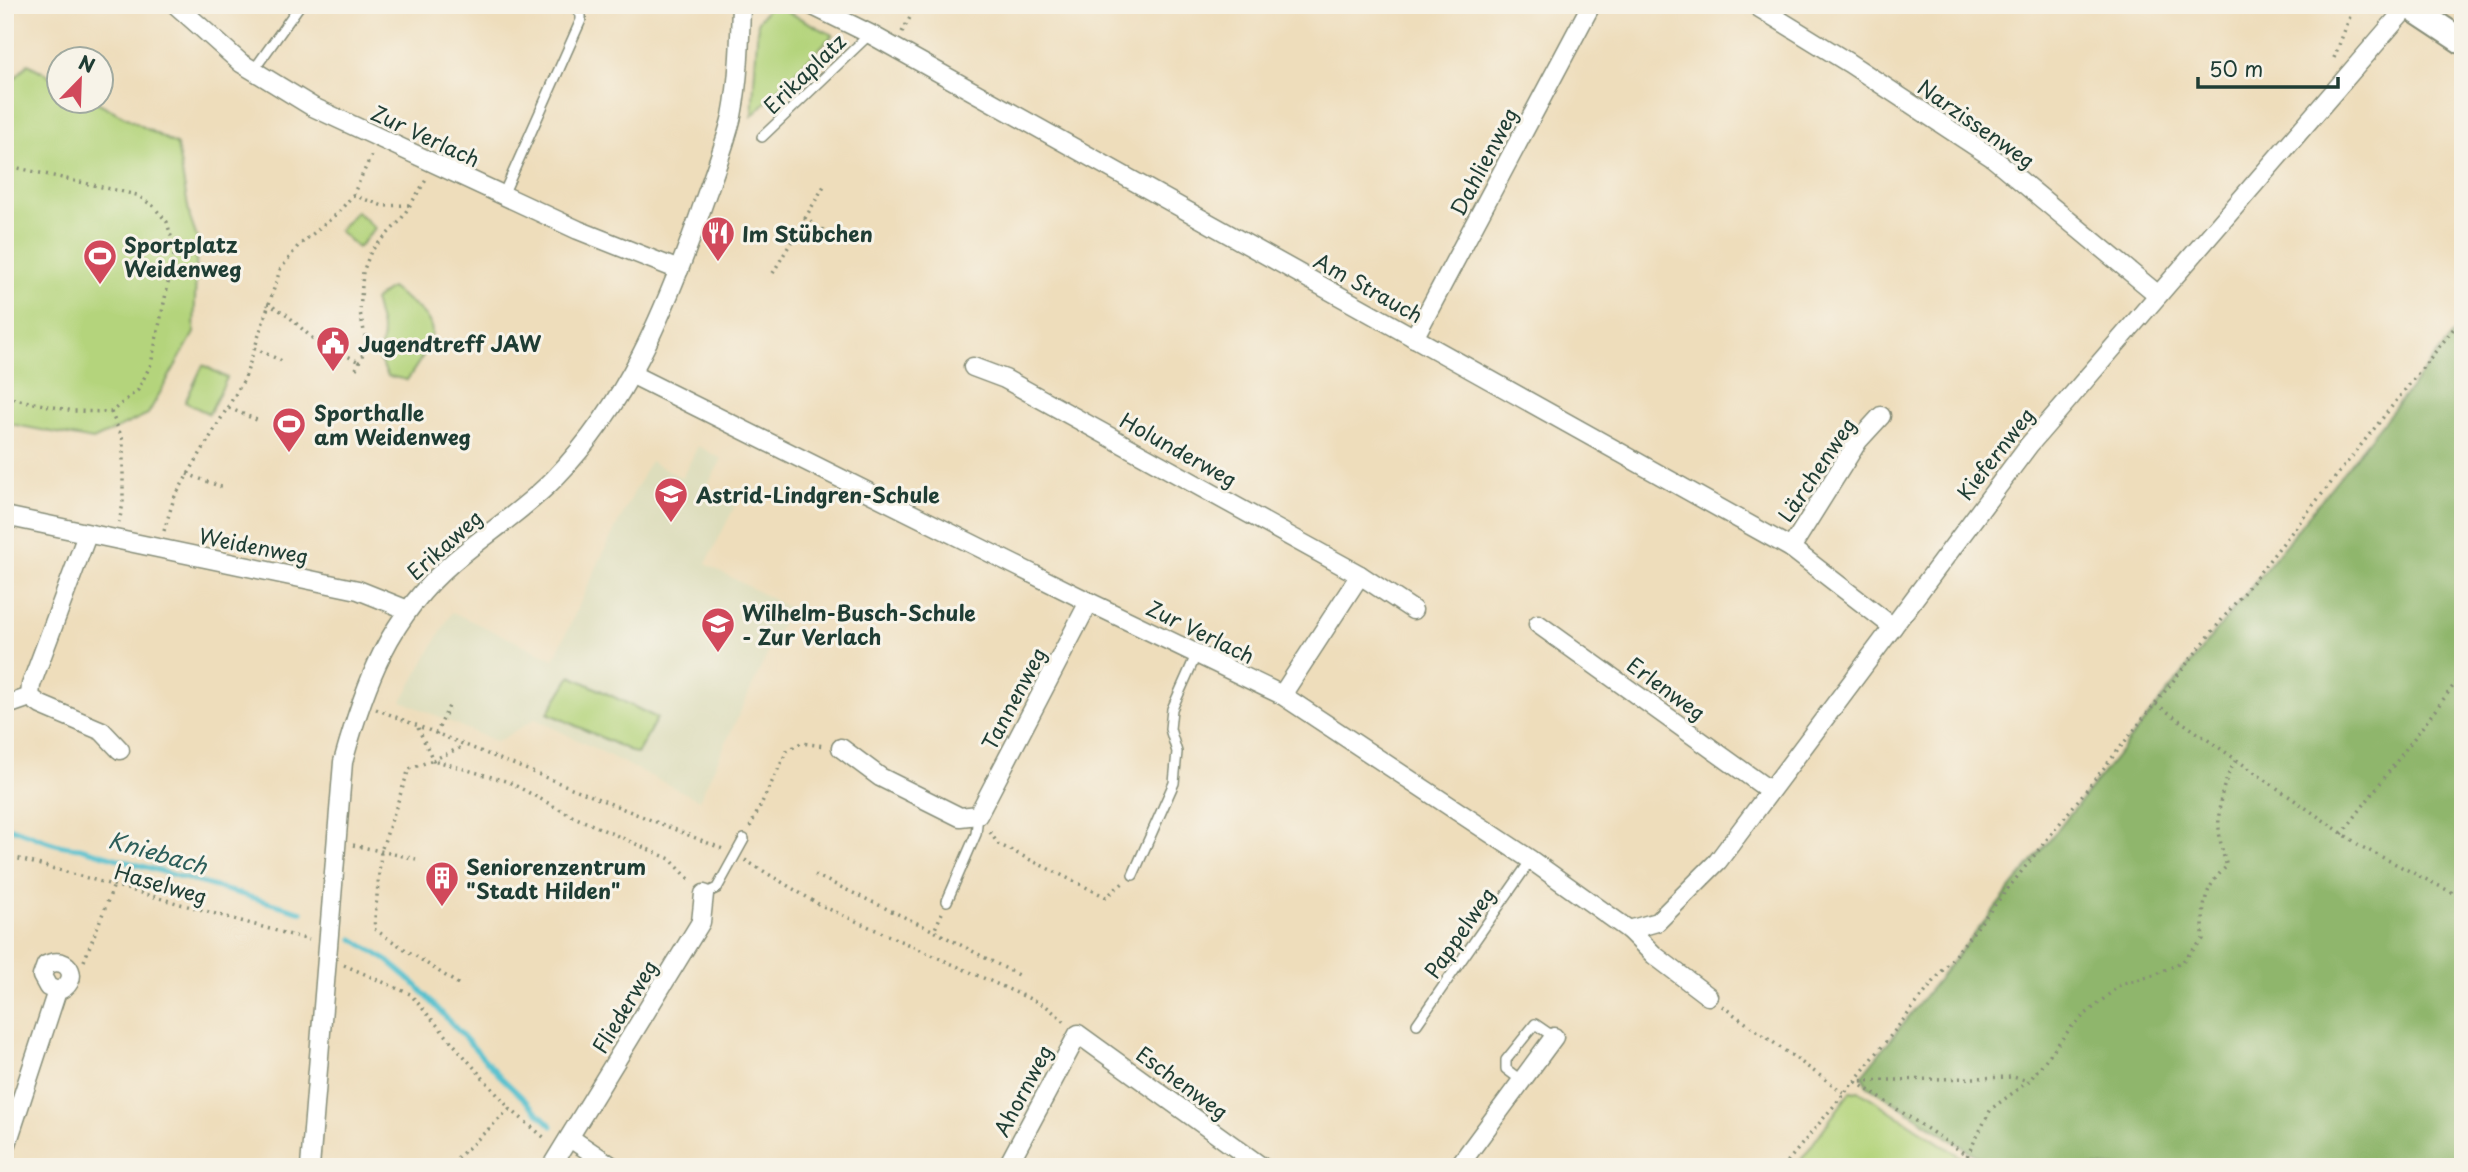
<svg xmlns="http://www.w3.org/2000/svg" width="2468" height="1172" viewBox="0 0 2468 1172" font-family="'Playpen Sans',sans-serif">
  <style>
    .built { fill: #ddddbc }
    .green { fill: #b4d47c; stroke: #6a8858; stroke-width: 2 }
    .forest { fill: #8fb66c; stroke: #577a50; stroke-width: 2 }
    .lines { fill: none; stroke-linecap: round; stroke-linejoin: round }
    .stream { stroke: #54c0ce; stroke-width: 5 }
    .lane-casing { stroke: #868d78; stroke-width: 12 }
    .street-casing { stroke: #868d78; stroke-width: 21 }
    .secondary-casing { stroke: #868d78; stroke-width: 28 }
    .path { stroke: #868d78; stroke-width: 3.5; stroke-dasharray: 2 5; stroke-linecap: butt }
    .lane { stroke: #fff; stroke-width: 9 }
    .street { stroke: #fff; stroke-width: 18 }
    .secondary { stroke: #fff; stroke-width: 24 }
    .labels { text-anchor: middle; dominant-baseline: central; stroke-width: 6; stroke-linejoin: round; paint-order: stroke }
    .street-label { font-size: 21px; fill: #1f3d34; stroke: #f7f3e8 }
    .poi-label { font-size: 21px; font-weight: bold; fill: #1f3d34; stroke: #f7f3e8; text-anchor: start }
    .water-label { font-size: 23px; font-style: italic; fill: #2c5e5a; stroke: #f7f3e8 }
  </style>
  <rect width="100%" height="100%" fill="#f7f3e8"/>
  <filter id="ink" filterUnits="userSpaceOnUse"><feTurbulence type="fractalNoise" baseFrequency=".0143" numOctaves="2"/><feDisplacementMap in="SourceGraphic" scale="14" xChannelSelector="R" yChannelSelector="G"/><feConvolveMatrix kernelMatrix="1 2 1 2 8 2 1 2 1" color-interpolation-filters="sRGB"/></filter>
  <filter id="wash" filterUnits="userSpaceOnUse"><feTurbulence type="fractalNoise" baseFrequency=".00686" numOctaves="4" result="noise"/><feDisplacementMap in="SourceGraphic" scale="28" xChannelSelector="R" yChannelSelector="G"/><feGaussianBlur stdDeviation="1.57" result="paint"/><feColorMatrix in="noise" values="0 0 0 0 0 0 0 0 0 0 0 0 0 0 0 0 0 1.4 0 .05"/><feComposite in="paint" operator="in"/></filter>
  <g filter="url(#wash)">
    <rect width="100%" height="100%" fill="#edb"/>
    <path class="built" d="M 698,446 L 722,459 L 705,490 L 735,506 L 706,564 L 789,608 L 699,800 L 535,719 L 497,742 L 402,701 L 452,612 L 554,659 L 608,543 L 650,461 L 682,478 Z"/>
    <g class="green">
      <path d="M 769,7 L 778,7 L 833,35 L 752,116 L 758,21 Z"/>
      <path d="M 28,64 L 59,81 L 60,102 L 97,102 L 177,145 L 190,218 L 197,238 L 194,333 L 148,414 L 93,440 L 5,423 L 5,89 Z"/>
      <path d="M 356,211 L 375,228 L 358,248 L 339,231 Z"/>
      <path d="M 391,288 C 443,325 442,329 407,380 L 388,376 L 379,359 L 383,335 L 374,300 Z"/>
      <path d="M 203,365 L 227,378 L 209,414 L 185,402 Z"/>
      <path d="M 571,676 L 657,718 L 637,754 L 548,713 Z"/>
      <path d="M 1860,1091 L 1976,1167 L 1796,1167 L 1850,1092 Z"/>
    </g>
    <path class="forest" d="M 2463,322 L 2463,1167 L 1994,1167 L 1867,1085 L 1862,1075 Z"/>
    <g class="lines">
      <g class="stream">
        <path d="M 5,826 C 32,834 52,847 80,848 L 302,912"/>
        <path d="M 353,939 L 388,961 L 415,984 L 500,1076 L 552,1126"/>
      </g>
    </g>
  </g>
  <g filter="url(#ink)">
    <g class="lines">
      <g class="lane-casing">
        <g id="lane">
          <path d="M 253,71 L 300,5"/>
          <path d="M 762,137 L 870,34"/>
          <path d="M 503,195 L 581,20 L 581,15 L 573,5"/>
          <path d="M 1133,875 L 1174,783 L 1177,752 L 1170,729 L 1172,709 L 1197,653"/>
          <path d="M 704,894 L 717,888 L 744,839"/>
          <path d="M 947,901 L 976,834 L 978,815"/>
          <path d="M 1417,1024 L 1531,860"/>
          <path d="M 1522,1081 L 1506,1069 L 1506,1060 L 1535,1024 L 1554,1037"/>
        </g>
      </g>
      <g class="street-casing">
        <g id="street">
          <path d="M 176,5 L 241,63 L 313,107 L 578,230 L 679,270"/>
          <path d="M 811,5 L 870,34 L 1791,548 L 1893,627"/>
          <path d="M 1758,7 L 1849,63 L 1993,158 L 2157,294"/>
          <path d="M 1414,338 L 1591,5"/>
          <path d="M 973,367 L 1005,379 L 1360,575 L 1413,610"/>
          <path d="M 633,375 L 1089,602 L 1282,695 L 1531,860 L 1629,930 L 1654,955 L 1708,996"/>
          <path d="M 5,516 L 358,590 L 408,610"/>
          <path d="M 87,535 L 31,685 L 30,697 L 41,705 L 102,731 L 120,750"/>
          <path d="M 1791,548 L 1858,441 L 1881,416"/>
          <path d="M 1538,624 L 1769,790"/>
          <path d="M 1282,695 L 1360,575"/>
          <path d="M 5,702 L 10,704 L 30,697"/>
          <path d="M 841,748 L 880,777 L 960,817 L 978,815 L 1089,602"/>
          <path d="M 1629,930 L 1657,922 L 1718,861 L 2029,445 L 2408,6"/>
          <path d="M 570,1138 L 613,1167"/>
          <path d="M 5,1150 L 57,991 C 82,983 70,953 46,965 L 42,976 L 48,987 L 57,991"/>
          <path d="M 310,1167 L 343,762 C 365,683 389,617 453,562 C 486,534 525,509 555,478 C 628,402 664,313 699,216 C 710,183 724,150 732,116 C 739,80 740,42 741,5"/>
          <path d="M 551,1167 L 701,922 L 704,894"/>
          <path d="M 1007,1167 L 1078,1034 L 1262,1167"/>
          <path d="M 1458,1167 L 1554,1037"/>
        </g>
      </g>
      <g class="secondary-casing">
        <path id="secondary" d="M 2407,5 L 2463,42"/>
      </g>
      <g class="path">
        <path d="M 902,32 L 917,5"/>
        <path d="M 2334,58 L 2353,9 L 2347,5"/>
        <path d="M 5,165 L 137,195 L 153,206 L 167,222 L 175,251 L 151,364 L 138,390 L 111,412 L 73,411 L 5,397"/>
        <path d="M 353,195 L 383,206 L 409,205"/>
        <path d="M 804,218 L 843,242"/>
        <path d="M 773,273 L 824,186"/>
        <path d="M 267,304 L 285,313 L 312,338 L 359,362"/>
        <path d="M 254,348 L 284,362"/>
        <path d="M 356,369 L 367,345 L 360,312 L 363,272 L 371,251 L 400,221 L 426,180"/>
        <path d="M 229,408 L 257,420"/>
        <path d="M 111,412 L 123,440 L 123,504 L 119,522"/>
        <path d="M 187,474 L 224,488"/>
        <path d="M 164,531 L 174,498 L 245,378 L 280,270 L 298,246 L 337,214 L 353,195 L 371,156"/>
        <path d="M 2156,704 L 2362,847 L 2463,898"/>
        <path d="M 376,709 L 723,849"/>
        <path d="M 418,728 L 433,760 L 464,746"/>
        <path d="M 436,734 L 450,704"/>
        <path d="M 750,827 L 787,751 L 801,743 L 825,746"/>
        <path d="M 990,832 L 998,844 L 1106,897 L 1123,883"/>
        <path d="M 2342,834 L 2463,673"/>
        <path d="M 353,845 L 416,859"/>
        <path d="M 5,855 L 309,940"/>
        <path d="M 745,860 L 820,905 L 1046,1006 L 1065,1022"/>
        <path d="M 815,875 L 934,931"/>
        <path d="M 942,913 L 934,931 L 1018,975"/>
        <path d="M 84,961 L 114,885"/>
        <path d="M 344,965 L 410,994 L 510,1109 L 546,1139"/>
        <path d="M 458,984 L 374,929 L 381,851 L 409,769 L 433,760 L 509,782 L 572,816 L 670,859 L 692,882"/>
        <path d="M 1722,1006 L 1843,1092"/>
        <path d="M 1854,1081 L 2013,1077 L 2029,1081"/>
        <path d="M 1856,1082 L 1985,1167"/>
        <path d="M 1967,1156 L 1991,1109 L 2029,1081 L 2073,1025 L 2121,984 L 2155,975 L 2183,961 L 2203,939 C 2203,905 2202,890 2227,866 C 2214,831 2216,792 2236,760"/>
        <path d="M 452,1163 L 510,1109"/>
        <path d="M 1783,1167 L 1857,1078 L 2463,317"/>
      </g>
      <use href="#lane" class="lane"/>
      <use href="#street" class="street"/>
      <use href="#secondary" class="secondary"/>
    </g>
  </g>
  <defs>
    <g id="restaurant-pin" transform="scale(1.75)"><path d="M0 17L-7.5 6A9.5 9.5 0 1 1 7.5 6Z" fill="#d1495b" stroke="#f7f3e8"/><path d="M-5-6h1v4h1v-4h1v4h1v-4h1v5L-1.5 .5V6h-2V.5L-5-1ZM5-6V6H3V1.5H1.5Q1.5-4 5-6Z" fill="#fff"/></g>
    <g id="stadium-pin" transform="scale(1.75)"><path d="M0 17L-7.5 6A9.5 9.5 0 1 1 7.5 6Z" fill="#d1495b" stroke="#f7f3e8"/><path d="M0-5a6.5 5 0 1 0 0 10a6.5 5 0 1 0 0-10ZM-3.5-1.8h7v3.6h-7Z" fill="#fff"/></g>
    <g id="civic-pin" transform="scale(1.75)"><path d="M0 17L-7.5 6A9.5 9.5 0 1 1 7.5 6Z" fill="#d1495b" stroke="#f7f3e8"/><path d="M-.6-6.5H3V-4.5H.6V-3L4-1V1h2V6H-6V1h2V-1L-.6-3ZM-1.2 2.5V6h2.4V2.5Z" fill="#fff"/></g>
    <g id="school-pin" transform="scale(1.75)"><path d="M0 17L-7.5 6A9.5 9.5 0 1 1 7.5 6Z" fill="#d1495b" stroke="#f7f3e8"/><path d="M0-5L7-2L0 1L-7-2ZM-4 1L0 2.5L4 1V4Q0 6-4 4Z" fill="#fff"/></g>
    <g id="building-pin" transform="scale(1.75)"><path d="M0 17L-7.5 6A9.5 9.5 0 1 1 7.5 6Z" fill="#d1495b" stroke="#f7f3e8"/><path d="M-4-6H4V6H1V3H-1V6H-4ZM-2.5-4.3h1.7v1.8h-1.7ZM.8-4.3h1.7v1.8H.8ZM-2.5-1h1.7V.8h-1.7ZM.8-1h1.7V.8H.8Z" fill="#fff"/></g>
  </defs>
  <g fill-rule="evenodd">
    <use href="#restaurant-pin" x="718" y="233"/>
    <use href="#stadium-pin" x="100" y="256"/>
    <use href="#civic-pin" x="333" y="343"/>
    <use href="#stadium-pin" x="289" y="424"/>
    <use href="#school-pin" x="671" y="494"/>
    <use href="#school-pin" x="718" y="624"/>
    <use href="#building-pin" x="442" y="878"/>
  </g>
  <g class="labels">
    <g class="street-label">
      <text transform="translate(804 73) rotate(-44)">Erikaplatz</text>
      <text transform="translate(1977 123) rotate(35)">Narzissenweg</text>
      <text transform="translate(426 135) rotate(25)">Zur Verlach</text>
      <text transform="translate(1483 161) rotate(-62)">Dahlienweg</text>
      <text transform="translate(1369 287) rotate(29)">Am Strauch</text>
      <text transform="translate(1179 449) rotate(29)">Holunderweg</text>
      <text transform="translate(1995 453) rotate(-52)">Kiefernweg</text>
      <text transform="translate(1816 469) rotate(-56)">Lärchenweg</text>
      <text transform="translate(444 544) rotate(-42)">Erikaweg</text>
      <text transform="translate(254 545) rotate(11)">Weidenweg</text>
      <text transform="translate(1201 631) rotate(26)">Zur Verlach</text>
      <text transform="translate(1667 688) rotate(36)">Erlenweg</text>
      <text transform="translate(1013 698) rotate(-62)">Tannenweg</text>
      <text transform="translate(161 883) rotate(16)">Haselweg</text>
      <text transform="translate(1459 932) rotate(-55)">Pappelweg</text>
      <text transform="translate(624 1006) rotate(-59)">Fliederweg</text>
      <text transform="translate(1183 1082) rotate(36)">Eschenweg</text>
      <text transform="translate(1022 1090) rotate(-62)">Ahornweg</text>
    </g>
    <g class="poi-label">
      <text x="742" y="233">Im Stübchen</text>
      <text x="124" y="244">Sportplatz<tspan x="124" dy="24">Weidenweg</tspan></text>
      <text x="358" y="343">Jugendtreff JAW</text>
      <text x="314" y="412">Sporthalle<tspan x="314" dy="24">am Weidenweg</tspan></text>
      <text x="696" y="494">Astrid-Lindgren-Schule</text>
      <text x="742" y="612">Wilhelm-Busch-Schule<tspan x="742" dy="24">- Zur Verlach</tspan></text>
      <text x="466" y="866">Seniorenzentrum<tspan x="466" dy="24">"Stadt Hilden"</tspan></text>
    </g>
    <g class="water-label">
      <text transform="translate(158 852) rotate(16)">Kniebach</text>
    </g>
  </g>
  <rect width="2468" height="1172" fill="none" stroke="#f7f3e8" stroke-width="28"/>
  <g transform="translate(80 80) rotate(23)"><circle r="33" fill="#f7f3e8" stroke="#a1aaa0" stroke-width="2"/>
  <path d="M0-5L12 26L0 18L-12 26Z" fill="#d1495b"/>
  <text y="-10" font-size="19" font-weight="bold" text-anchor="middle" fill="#1f3d34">N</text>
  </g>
  <path d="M2198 77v10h140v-10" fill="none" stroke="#1f3d34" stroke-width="3.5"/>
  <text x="2209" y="77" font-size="21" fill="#1f3d34" stroke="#f7f3e8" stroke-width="5" paint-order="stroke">50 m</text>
</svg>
